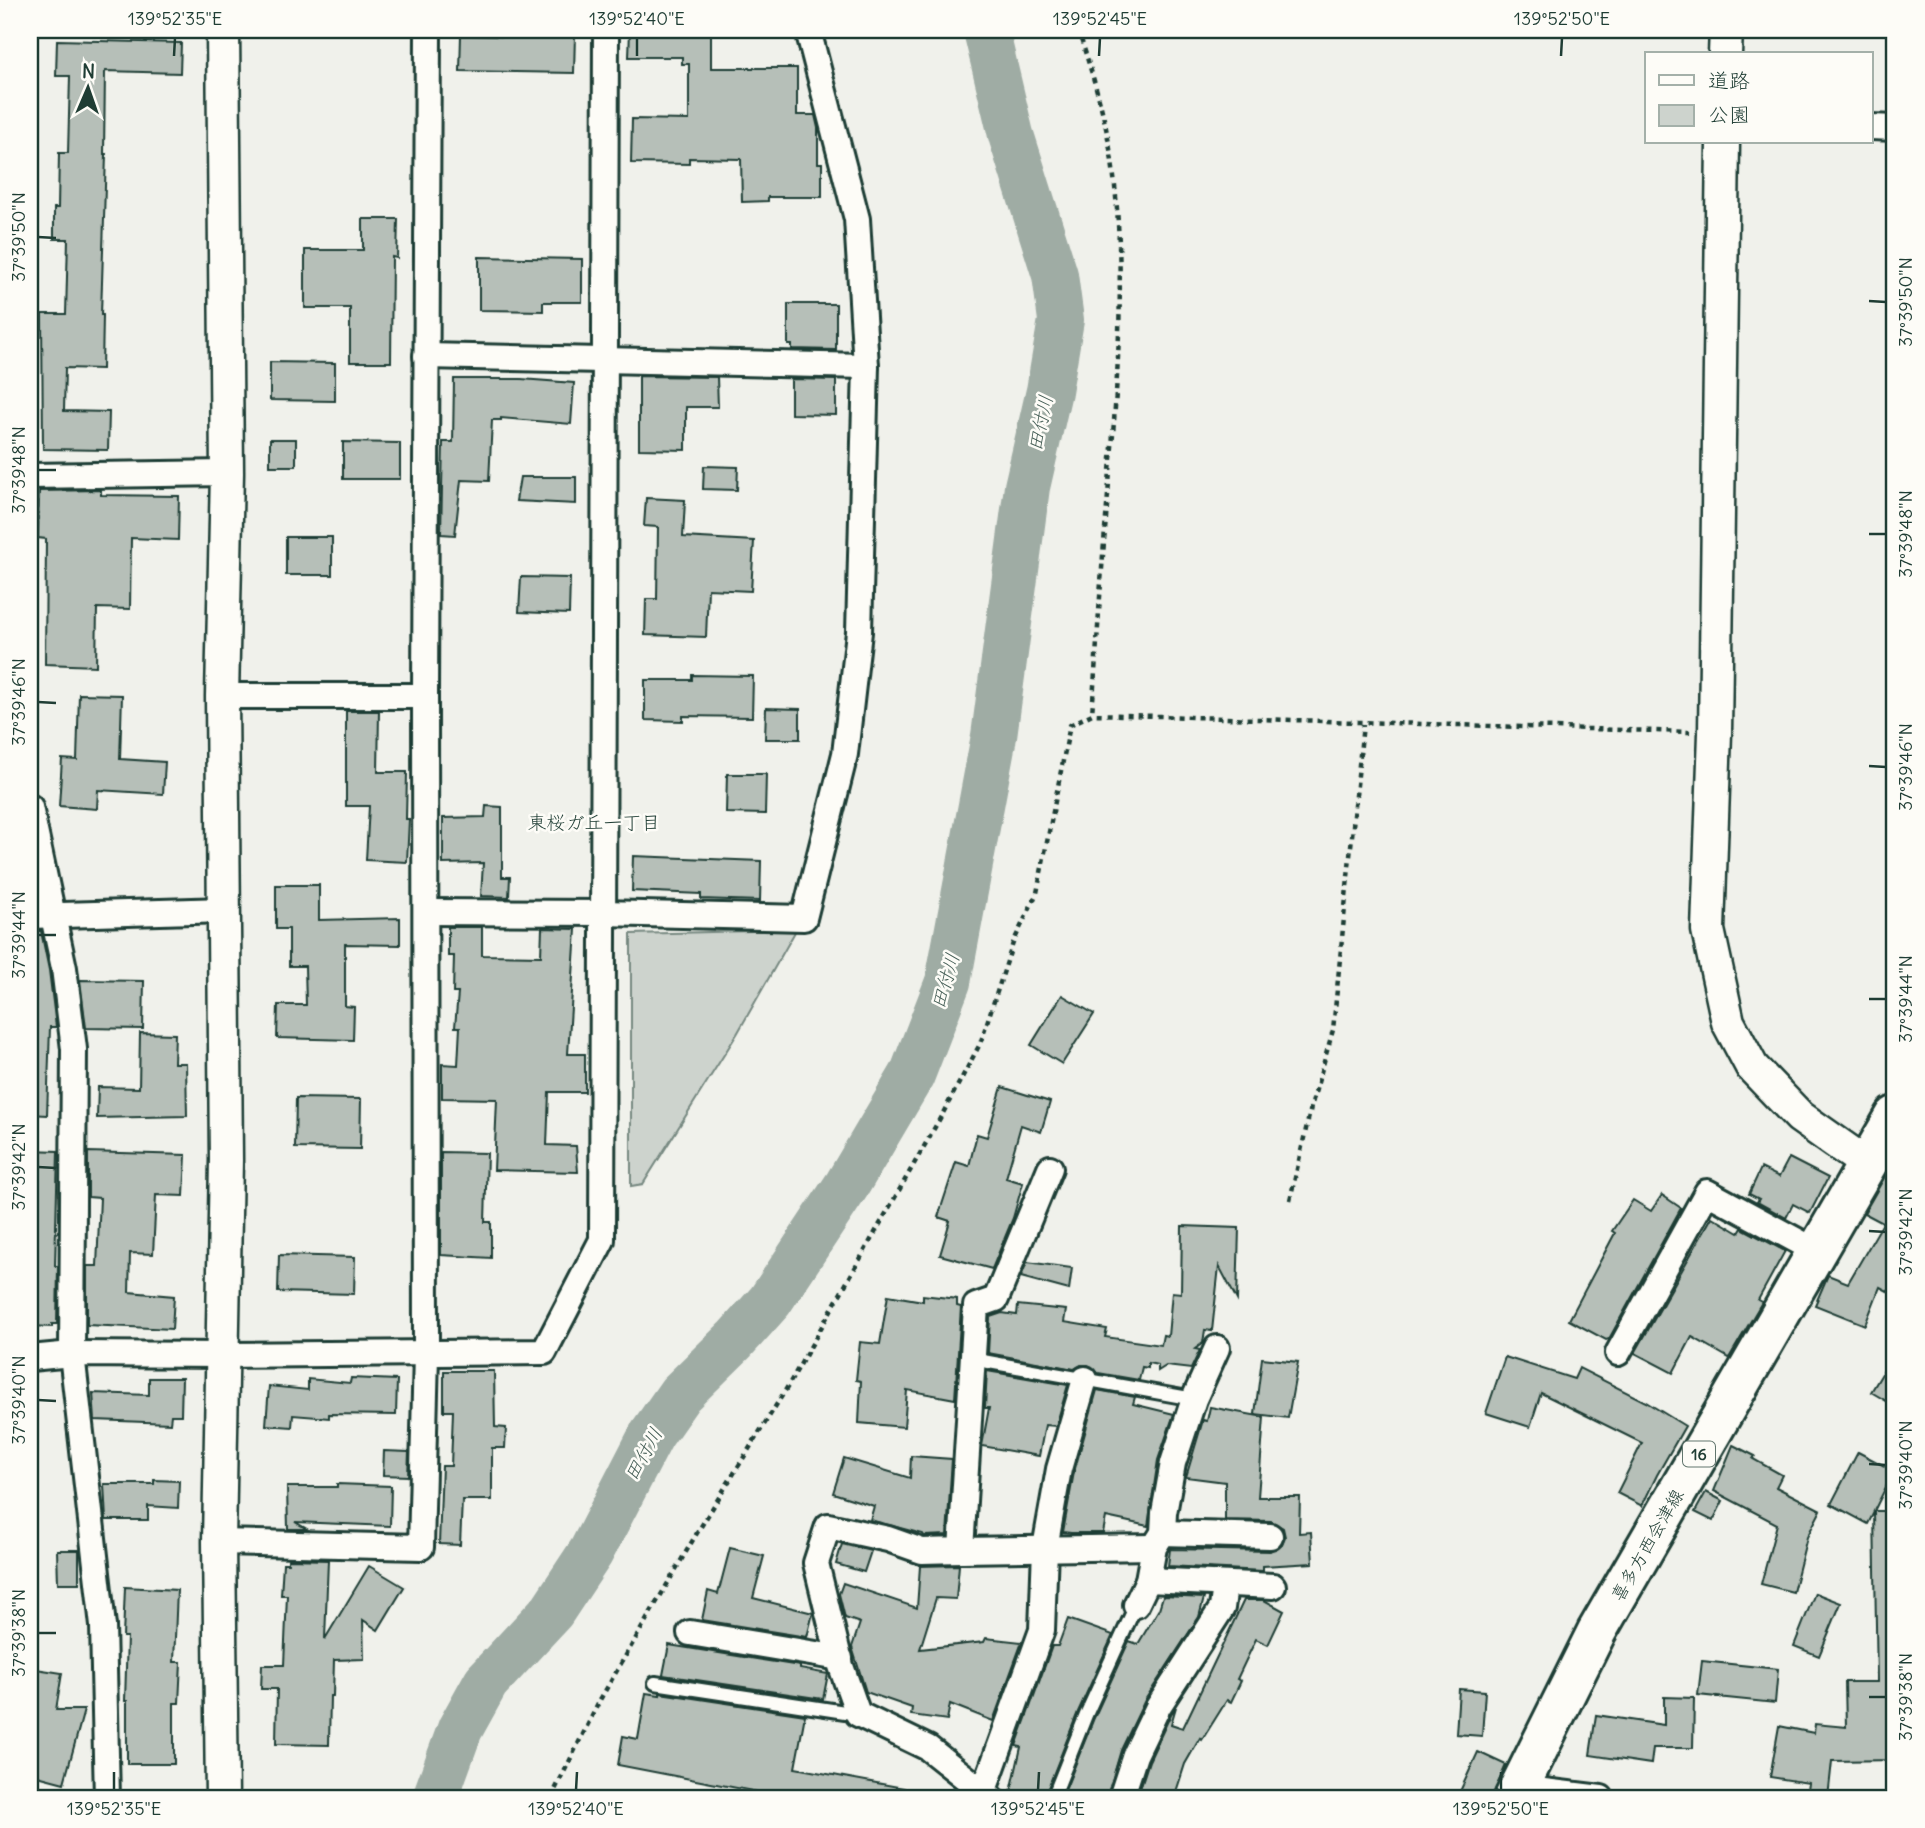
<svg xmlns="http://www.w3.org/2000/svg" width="1925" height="1828" viewBox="0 0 1925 1828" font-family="Delius,'Klee One',sans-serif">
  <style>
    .green { fill: #cdd3cd; stroke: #768880; stroke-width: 2 }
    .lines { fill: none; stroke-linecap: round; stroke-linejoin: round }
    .river { stroke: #9faca4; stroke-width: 46 }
    .building { fill: #b6bfb8; stroke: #1f3d34; stroke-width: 2 }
    .service-casing { stroke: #1f3d34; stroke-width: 18 }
    .minor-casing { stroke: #1f3d34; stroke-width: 30 }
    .tertiary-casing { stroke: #1f3d34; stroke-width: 37 }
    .primary-casing { stroke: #1f3d34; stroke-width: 44 }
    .path { stroke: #1f3d34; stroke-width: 4.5; stroke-dasharray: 5 5; stroke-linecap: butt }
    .service { stroke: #fdfcf7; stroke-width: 12 }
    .minor { stroke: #fdfcf7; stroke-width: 24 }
    .tertiary { stroke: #fdfcf7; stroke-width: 32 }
    .primary { stroke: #fdfcf7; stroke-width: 38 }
    .ticks { fill: none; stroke: #1f3d34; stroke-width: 2.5 }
    .labels { text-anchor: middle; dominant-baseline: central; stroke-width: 5; stroke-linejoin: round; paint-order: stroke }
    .shield { fill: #fdfcf7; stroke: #62766e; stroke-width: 2 }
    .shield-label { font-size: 16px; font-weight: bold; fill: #1f3d34 }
    .street-label { font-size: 18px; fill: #1f3d34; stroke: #fdfcf7 }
    .water-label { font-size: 19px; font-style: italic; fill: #455e56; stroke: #fdfcf7 }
    .neighbourhood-label { font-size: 19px; fill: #1f3d34; stroke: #fdfcf7 }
    .neatline { fill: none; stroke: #1f3d34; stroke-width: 2.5 }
    .ticks-label { font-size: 18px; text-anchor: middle; fill: #1f3d34 }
  </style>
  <rect width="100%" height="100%" fill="#f0f1eb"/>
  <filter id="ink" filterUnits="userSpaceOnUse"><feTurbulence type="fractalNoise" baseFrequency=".0143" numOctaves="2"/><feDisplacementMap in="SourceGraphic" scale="14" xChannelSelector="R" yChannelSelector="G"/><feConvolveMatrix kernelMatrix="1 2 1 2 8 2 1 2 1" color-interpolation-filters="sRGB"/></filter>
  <g filter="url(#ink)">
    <path class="green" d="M 796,930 L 737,1034 L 643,1184 L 631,1186 L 631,934 Z"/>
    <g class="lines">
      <path class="river" d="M 435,1798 L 460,1729 L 486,1682 L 552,1611 L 591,1552 L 652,1434 L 680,1394 L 735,1340 L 770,1301 L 847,1185 L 912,1075 L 948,982 L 994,736 L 1027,487 L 1049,391 L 1061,320 L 1055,275 L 1011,135 L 986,30"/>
    </g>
    <g class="building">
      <path d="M 630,30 L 711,30 L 711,68 L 797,68 L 797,115 L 815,115 L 818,128 L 818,163 L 822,163 L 822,197 L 768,197 L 768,201 L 742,202 L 741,159 L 689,158 L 689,164 L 631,163 L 632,119 L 689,120 L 689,64 L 682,64 L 682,57 L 629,57 Z"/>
      <path d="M 531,33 L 575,34 L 574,73 L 460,71 L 461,35 L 531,37 Z"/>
      <path d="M 57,40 L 181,43 L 180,73 L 105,71 L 104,154 L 106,154 L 101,315 L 103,315 L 102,369 L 65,368 L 64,411 L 109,412 L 108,450 L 43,449 L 42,314 L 66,314 L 68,239 L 54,239 L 54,208 L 58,208 L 59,153 L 68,153 L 70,76 L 56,76 Z"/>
      <path d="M 363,219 L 398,219 L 397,258 L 392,257 L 391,362 L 350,362 L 350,308 L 305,308 L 305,250 L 363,250 Z"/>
      <path d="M 479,257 L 582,259 L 582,302 L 543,302 L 543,311 L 479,310 Z"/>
      <path d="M 788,304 L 836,304 L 836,350 L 792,349 L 792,345 L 788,345 Z"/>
      <path d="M 270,362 L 335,363 L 335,401 L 270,400 Z"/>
      <path d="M 639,376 L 717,377 L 718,407 L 686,407 L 686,450 L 639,449 Z"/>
      <path d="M 454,379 L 521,379 L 574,383 L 571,424 L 501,418 L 501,420 L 492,420 L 489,481 L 461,480 L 455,535 L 441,534 L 443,442 L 453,442 Z"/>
      <path d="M 791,379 L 836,380 L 836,415 L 791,414 Z"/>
      <rect x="270" y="439" width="26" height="27"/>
      <path d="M 343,442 L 400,443 L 400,479 L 343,479 Z"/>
      <path d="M 704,466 L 738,467 L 737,490 L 703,489 Z"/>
      <path d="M 520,477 L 576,477 L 576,504 L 516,501 Z"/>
      <path d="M 101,490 L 101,495 L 179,496 L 178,540 L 131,538 L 130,609 L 97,608 L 96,666 L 45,664 L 46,539 L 38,538 L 39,491 Z"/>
      <path d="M 646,498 L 685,500 L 683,537 L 754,541 L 751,591 L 708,589 L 706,637 L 645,635 L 646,599 L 657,599 L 658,527 L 644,526 Z"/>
      <rect x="286" y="537" width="46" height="38"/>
      <path d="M 521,577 L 570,578 L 569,614 L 519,612 Z"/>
      <path d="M 692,675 L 753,676 L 752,717 L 683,716 L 683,721 L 645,720 L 645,680 L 692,680 Z"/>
      <path d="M 79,694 L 122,695 L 120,759 L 165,762 L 163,794 L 98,790 L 97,809 L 59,806 L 62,759 L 77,760 Z"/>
      <path d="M 766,708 L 800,709 L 800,739 L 765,739 Z"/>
      <path d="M 346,711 L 379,711 L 378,772 L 407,772 L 406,819 L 409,819 L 407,862 L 366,860 L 369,806 L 346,806 Z"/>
      <path d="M 727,774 L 766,774 L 765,814 L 726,813 Z"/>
      <path d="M 486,806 L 502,807 L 502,877 L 510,877 L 509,897 L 481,896 L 483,863 L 443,864 L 443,818 L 485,817 Z"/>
      <path d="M 633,856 L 761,861 L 760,901 L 701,899 L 701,894 L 632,891 Z"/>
      <path d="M 276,885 L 319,885 L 319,920 L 400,918 L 400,945 L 345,944 L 345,1006 L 354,1007 L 353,1040 L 277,1038 L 278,1005 L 306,1005 L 305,966 L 289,966 L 289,929 L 276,929 Z"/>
      <path d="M 448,927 L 482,927 L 482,955 L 541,956 L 542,928 L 576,929 L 568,1054 L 585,1054 L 585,1092 L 549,1092 L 547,1145 L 576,1146 L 578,1172 L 494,1170 L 497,1099 L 442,1098 L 442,1064 L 458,1065 L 460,1027 L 455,1027 L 458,993 L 453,993 L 454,956 L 448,956 Z"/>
      <path d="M 30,931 L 41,931 L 49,970 L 56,1027 L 50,1027 L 47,1115 L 30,1114 Z"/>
      <path d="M 80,980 L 144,981 L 143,1029 L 86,1028 Z"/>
      <path d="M 1062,995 L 1094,1014 L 1062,1064 L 1031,1045 Z"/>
      <path d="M 140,1033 L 175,1034 L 174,1063 L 186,1063 L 187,1116 L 97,1118 L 98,1087 L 139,1088 Z"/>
      <path d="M 1002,1087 L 1050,1102 L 1041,1132 L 1021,1125 L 1006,1178 L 1023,1183 L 1013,1218 L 992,1269 L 940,1255 L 950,1221 L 938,1217 L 956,1162 L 969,1166 L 977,1134 L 987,1137 Z"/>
      <path d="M 296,1098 L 361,1099 L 360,1149 L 295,1148 Z"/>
      <path d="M 30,1150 L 58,1151 L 55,1266 L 58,1266 L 57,1324 L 52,1324 L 52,1327 L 30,1326 Z"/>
      <path d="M 88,1152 L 186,1155 L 184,1196 L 156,1195 L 153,1254 L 130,1253 L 129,1292 L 174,1296 L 172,1329 L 87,1325 L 87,1266 L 97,1266 L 100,1198 L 88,1197 Z"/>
      <path d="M 441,1152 L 487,1153 L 485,1222 L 491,1222 L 491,1258 L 441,1255 Z"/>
      <path d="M 1789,1158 L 1828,1178 L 1810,1213 L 1793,1204 L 1786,1218 L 1757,1202 L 1759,1199 L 1749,1194 L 1761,1168 L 1779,1177 Z"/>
      <path d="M 1895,1159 L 1895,1295 L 1880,1287 L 1865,1325 L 1815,1305 L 1828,1275 L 1848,1283 L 1883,1223 L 1864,1213 Z"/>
      <path d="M 1662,1195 L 1681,1208 L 1609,1339 L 1606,1340 L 1569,1320 L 1615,1233 L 1612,1231 L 1633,1200 L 1651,1211 Z"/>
      <path d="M 1712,1217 L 1739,1233 L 1742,1228 L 1785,1251 L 1758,1300 L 1762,1302 L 1729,1358 L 1692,1337 L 1673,1373 L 1635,1353 Z"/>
      <path d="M 1182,1226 L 1239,1228 L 1237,1300 L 1219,1266 L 1212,1331 L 1205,1330 L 1203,1343 L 1195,1349 L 1200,1350 L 1191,1369 L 1166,1366 L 1158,1371 L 1158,1365 L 1148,1363 L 1148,1368 L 1142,1367 L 1139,1380 L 1098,1373 L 1088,1365 L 1081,1365 L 1074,1369 L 988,1353 L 990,1317 L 1002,1313 L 1017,1315 L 1018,1305 L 1066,1310 L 1064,1322 L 1107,1329 L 1105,1337 L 1161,1345 L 1163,1335 L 1168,1336 L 1172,1292 L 1181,1293 Z"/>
      <path d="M 279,1255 L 355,1257 L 354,1294 L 278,1292 Z"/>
      <path d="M 1027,1262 L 1072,1268 L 1069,1290 L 1021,1277 Z"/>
      <path d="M 888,1295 L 923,1301 L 923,1295 L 957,1299 L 957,1306 L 961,1307 L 955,1399 L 907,1390 L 904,1427 L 859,1423 L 861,1381 L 856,1380 L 860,1342 L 880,1344 Z"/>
      <path d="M 1895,1352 L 1895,1406 L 1871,1392 Z"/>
      <path d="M 1505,1357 L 1574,1379 L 1579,1368 L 1646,1402 L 1685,1426 L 1657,1475 L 1642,1506 L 1617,1493 L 1642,1443 L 1541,1393 L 1530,1427 L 1486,1413 Z"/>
      <path d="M 1262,1358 L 1298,1362 L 1288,1418 L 1255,1414 Z"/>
      <path d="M 444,1371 L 494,1371 L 495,1427 L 506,1428 L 505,1448 L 492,1448 L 492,1500 L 462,1500 L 460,1545 L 439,1544 L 442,1466 L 451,1466 L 453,1411 L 444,1411 Z"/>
      <path d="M 987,1371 L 1068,1385 L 1056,1426 L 1045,1425 L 1039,1456 L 982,1446 L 989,1408 L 985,1408 Z"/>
      <path d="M 149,1378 L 182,1378 L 181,1415 L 171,1415 L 170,1423 L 95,1420 L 93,1393 L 149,1395 Z"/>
      <path d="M 351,1378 L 397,1380 L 396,1415 L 329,1414 L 329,1418 L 293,1415 L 292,1427 L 266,1425 L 269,1386 L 308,1390 L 308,1379 L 350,1383 Z"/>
      <path d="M 1097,1390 L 1135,1397 L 1133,1404 L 1174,1414 L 1158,1460 L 1148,1526 L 1106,1517 L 1103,1533 L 1071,1533 L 1063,1532 L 1074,1472 Z"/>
      <path d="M 1210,1407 L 1264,1417 L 1258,1497 L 1300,1497 L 1299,1533 L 1311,1532 L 1313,1563 L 1263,1566 L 1263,1571 L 1168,1566 L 1170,1549 L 1270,1551 L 1282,1544 L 1285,1537 L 1283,1528 L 1271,1521 L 1225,1520 L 1225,1482 L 1186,1477 L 1203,1420 L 1207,1421 Z"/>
      <path d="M 1733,1445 L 1755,1456 L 1753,1459 L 1782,1475 L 1776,1487 L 1821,1510 L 1807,1537 L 1793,1592 L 1761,1584 L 1777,1524 L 1714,1491 Z"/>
      <path d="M 384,1451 L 409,1452 L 408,1476 L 383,1475 Z"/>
      <path d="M 1858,1452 L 1894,1471 L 1874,1511 L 1895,1511 L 1895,1760 L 1832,1761 L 1828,1798 L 1807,1798 L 1809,1783 L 1770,1777 L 1779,1726 L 1814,1733 L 1815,1724 L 1846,1727 L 1845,1682 L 1877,1682 L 1874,1512 L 1868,1524 L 1831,1504 Z"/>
      <path d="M 911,1456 L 952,1459 L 947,1535 L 924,1536 L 923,1534 L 870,1520 L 874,1506 L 833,1493 L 844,1458 L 910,1478 Z"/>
      <path d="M 154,1480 L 179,1481 L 178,1508 L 148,1506 L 148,1520 L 106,1520 L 104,1484 L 154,1484 Z"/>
      <path d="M 337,1484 L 391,1486 L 390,1526 L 295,1522 L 307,1529 L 288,1529 L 287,1487 L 337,1487 Z"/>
      <path d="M 1706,1492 L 1723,1501 L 1713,1521 L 1695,1512 Z"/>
      <path d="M 842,1544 L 871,1551 L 864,1572 L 836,1564 Z"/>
      <path d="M 730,1548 L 764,1556 L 753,1598 L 813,1613 L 807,1637 L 702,1620 L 708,1591 L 718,1594 Z"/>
      <path d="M 57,1550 L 79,1550 L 79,1583 L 58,1583 Z"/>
      <path d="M 288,1559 L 328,1560 L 325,1639 L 369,1566 L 404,1587 L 378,1630 L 363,1620 L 364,1659 L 334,1660 L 333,1696 L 330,1696 L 329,1745 L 276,1744 L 277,1689 L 261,1689 L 262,1665 L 284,1665 L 287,1595 L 281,1595 L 283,1563 L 288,1563 Z"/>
      <path d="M 959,1565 L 956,1599 L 936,1598 L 920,1649 L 984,1642 L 986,1638 L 1022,1642 L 993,1721 L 950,1704 L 947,1720 L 911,1715 L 912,1708 L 866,1692 L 852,1647 L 860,1623 L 845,1618 L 839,1594 L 843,1583 L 917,1608 L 920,1566 Z"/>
      <path d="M 125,1587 L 177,1590 L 174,1662 L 181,1662 L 179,1703 L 174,1703 L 174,1764 L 127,1764 L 127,1701 L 125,1701 L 127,1637 L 123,1637 Z"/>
      <path d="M 1815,1593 L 1841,1603 L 1819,1656 L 1794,1646 Z"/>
      <path d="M 1163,1596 L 1204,1598 L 1199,1617 L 1145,1700 L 1121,1750 L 1107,1798 L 1062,1798 L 1094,1718 L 1129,1641 L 1138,1644 L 1159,1609 Z"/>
      <path d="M 1244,1600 L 1264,1600 L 1284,1611 L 1268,1645 L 1256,1639 L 1237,1679 L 1241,1681 L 1231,1702 L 1227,1700 L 1202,1740 L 1200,1738 L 1185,1764 L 1174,1798 L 1137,1798 L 1149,1761 L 1171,1714 L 1176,1707 L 1171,1724 L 1183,1728 Z"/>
      <path d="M 1068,1619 L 1113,1635 L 1078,1712 L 1044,1798 L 1029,1798 L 1011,1792 L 1021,1747 L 1016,1746 L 1052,1646 L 1058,1646 Z"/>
      <path d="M 669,1645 L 800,1666 L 800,1669 L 828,1674 L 823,1699 L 663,1675 Z"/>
      <path d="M 1702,1661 L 1778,1669 L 1775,1703 L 1698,1695 Z"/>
      <path d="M 30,1668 L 62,1673 L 56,1710 L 84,1710 L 64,1783 L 30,1774 L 30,1741 L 34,1742 L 34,1693 L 30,1692 Z"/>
      <path d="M 1459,1689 L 1485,1691 L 1482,1736 L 1456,1734 Z"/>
      <path d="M 646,1693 L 660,1695 L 660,1693 L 805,1715 L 795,1768 L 904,1788 L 903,1798 L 810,1798 L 773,1792 L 773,1795 L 618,1765 L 623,1736 L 638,1739 Z"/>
      <path d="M 1664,1697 L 1694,1698 L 1693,1748 L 1653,1748 L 1651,1764 L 1590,1755 L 1596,1715 L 1664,1725 Z"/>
      <path d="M 1478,1752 L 1506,1765 L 1493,1795 L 1492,1798 L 1457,1798 Z"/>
    </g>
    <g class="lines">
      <g class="service-casing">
        <g id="service">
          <path d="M 972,1359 L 1194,1399"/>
          <path d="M 655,1683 L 858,1714"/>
          <path d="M 1053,1798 L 1086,1715 L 1136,1605"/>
        </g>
      </g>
      <g class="minor-casing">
        <g id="minor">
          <path d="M 1871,127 L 1895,128"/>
          <path d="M 426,356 L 866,366"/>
          <path d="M 30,476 L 227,473"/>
          <path d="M 222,696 L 425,696"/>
          <path d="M 30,807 L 64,968 L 74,1049 L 72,1354 L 103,1626 L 107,1798"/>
          <path d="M 426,912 L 603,913 L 804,918 L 845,754 L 859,632 L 866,366 L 857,219 L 808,30"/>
          <path d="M 30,916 L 225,910"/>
          <path d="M 1618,1353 L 1707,1192 L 1816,1251"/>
          <path d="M 30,1358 L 72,1354 L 224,1355 L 544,1352 L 602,1240 L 606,30"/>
          <path d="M 1163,1533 L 1270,1536"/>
          <path d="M 219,1542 L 421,1547 L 426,1354 L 425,696 L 428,30"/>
          <path d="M 961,1550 L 1154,1547"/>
          <path d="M 1148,1580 L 1273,1586"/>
          <path d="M 1136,1605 L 1148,1580 L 1154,1547 L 1163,1533 L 1164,1513 L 1173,1463 L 1194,1399 L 1217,1348"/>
          <path d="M 690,1633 L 840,1658"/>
          <path d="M 1519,1788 L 1601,1798"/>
          <path d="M 983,1793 L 1042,1630 L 1045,1548 L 1059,1469 L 1085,1379"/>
          <path d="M 991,1798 L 928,1748 L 858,1714 L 841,1666 L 816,1563 L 828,1526 L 888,1539 L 922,1551 L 961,1550 L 976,1306 L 996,1299 L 1050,1168"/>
          <path d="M 1121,1798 L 1135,1755 L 1158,1707 L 1222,1608 L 1225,1585"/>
        </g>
      </g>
      <g class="tertiary-casing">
        <g id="tertiary">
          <path d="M 1725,54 L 1726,30"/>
          <path d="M 1723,142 L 1715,733 L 1708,930 L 1728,1022 L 1752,1067 L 1800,1117 L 1868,1165"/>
          <path d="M 222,1798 L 219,1542 L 226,1160 L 222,696 L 227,473 L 223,30"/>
        </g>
      </g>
      <g class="primary-casing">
        <path id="primary" d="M 1514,1798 L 1597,1631 L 1895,1116"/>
      </g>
      <g class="path">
        <path d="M 1078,30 C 1093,75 1107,121 1113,169 C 1129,297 1113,427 1103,555 C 1099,608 1096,661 1092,714"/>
        <path d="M 1290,1200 L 1311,1107 L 1333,1030 L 1363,724"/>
        <path d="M 551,1798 L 601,1698 L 697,1533 L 788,1386 L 943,1113 L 980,1044 L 1013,943 L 1037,893 L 1070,725 L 1092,714 L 1690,732"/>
      </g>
      <use href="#service" class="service"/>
      <use href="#minor" class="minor"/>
      <use href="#tertiary" class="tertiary"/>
      <use href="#primary" class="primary"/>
    </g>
  </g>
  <path class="ticks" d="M 174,56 L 175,38M 637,56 L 637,38M 1099,56 L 1100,38M 1561,56 L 1562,38M 38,237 L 56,238M 1869,301 L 1886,302M 38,470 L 56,470M 1869,534 L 1886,534M 38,702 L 56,703M 1869,766 L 1886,767M 38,935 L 56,935M 1869,999 L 1886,999M 38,1167 L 56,1168M 1869,1231 L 1886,1232M 38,1400 L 56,1401M 1869,1464 L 1886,1465M 38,1633 L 56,1633M 1869,1697 L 1886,1697M 114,1790 L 114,1772M 576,1790 L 577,1772M 1038,1790 L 1039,1772M 1501,1790 L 1501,1772"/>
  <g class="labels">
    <rect class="shield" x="1683" y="1441.5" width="32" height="25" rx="5"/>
    <g class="shield-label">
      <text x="1699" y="1454">16</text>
    </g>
    <g class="street-label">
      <text transform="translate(1647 1545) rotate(-60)">喜多方西会津線</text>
    </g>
    <g class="water-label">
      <text transform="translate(1040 423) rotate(-78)">田付川</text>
      <text transform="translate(945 981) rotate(-74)">田付川</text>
      <text transform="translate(643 1454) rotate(-61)">田付川</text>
    </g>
    <g class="neighbourhood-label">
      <text x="594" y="822">東桜ガ丘一丁目</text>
    </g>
  </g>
  <rect width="1925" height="1828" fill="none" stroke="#fdfcf7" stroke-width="77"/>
  <rect x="1645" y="52" width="228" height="91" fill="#fdfcf7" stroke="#a4b0a9" stroke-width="2"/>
  <rect x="1659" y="75" width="35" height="10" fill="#fdfcf7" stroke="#a4b0a9" stroke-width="2"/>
  <text x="1708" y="88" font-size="21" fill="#1f3d34">道路</text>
  <rect x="1659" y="105" width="35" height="21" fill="#cdd3cd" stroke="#a4b0a9" stroke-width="2"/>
  <text x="1708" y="122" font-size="21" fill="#1f3d34">公園</text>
  <g transform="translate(88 88) rotate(2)" stroke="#fdfcf7" stroke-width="5" paint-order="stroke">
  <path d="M0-5L12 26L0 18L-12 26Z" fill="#1f3d34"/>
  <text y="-10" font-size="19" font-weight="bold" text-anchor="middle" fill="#1f3d34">N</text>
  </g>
  <rect x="38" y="38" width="1848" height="1752" class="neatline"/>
  <g class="ticks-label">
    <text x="175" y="25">139°52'35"E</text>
    <text x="637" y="25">139°52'40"E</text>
    <text x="1100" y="25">139°52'45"E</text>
    <text x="1562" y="25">139°52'50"E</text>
    <text transform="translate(19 237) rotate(-90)" y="6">37°39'50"N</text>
    <text transform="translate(1906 302) rotate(-90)" y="6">37°39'50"N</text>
    <text transform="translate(19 470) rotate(-90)" y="6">37°39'48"N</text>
    <text transform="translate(1906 534) rotate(-90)" y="6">37°39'48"N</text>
    <text transform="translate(19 702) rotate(-90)" y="6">37°39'46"N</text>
    <text transform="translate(1906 767) rotate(-90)" y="6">37°39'46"N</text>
    <text transform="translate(19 935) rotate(-90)" y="6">37°39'44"N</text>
    <text transform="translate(1906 999) rotate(-90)" y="6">37°39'44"N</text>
    <text transform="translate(19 1167) rotate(-90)" y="6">37°39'42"N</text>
    <text transform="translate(1906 1232) rotate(-90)" y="6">37°39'42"N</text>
    <text transform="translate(19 1400) rotate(-90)" y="6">37°39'40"N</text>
    <text transform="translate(1906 1465) rotate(-90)" y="6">37°39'40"N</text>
    <text transform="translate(19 1633) rotate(-90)" y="6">37°39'38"N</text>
    <text transform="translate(1906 1697) rotate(-90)" y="6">37°39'38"N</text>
    <text x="114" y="1815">139°52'35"E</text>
    <text x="576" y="1815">139°52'40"E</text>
    <text x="1038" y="1815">139°52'45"E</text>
    <text x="1501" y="1815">139°52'50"E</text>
  </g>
</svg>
